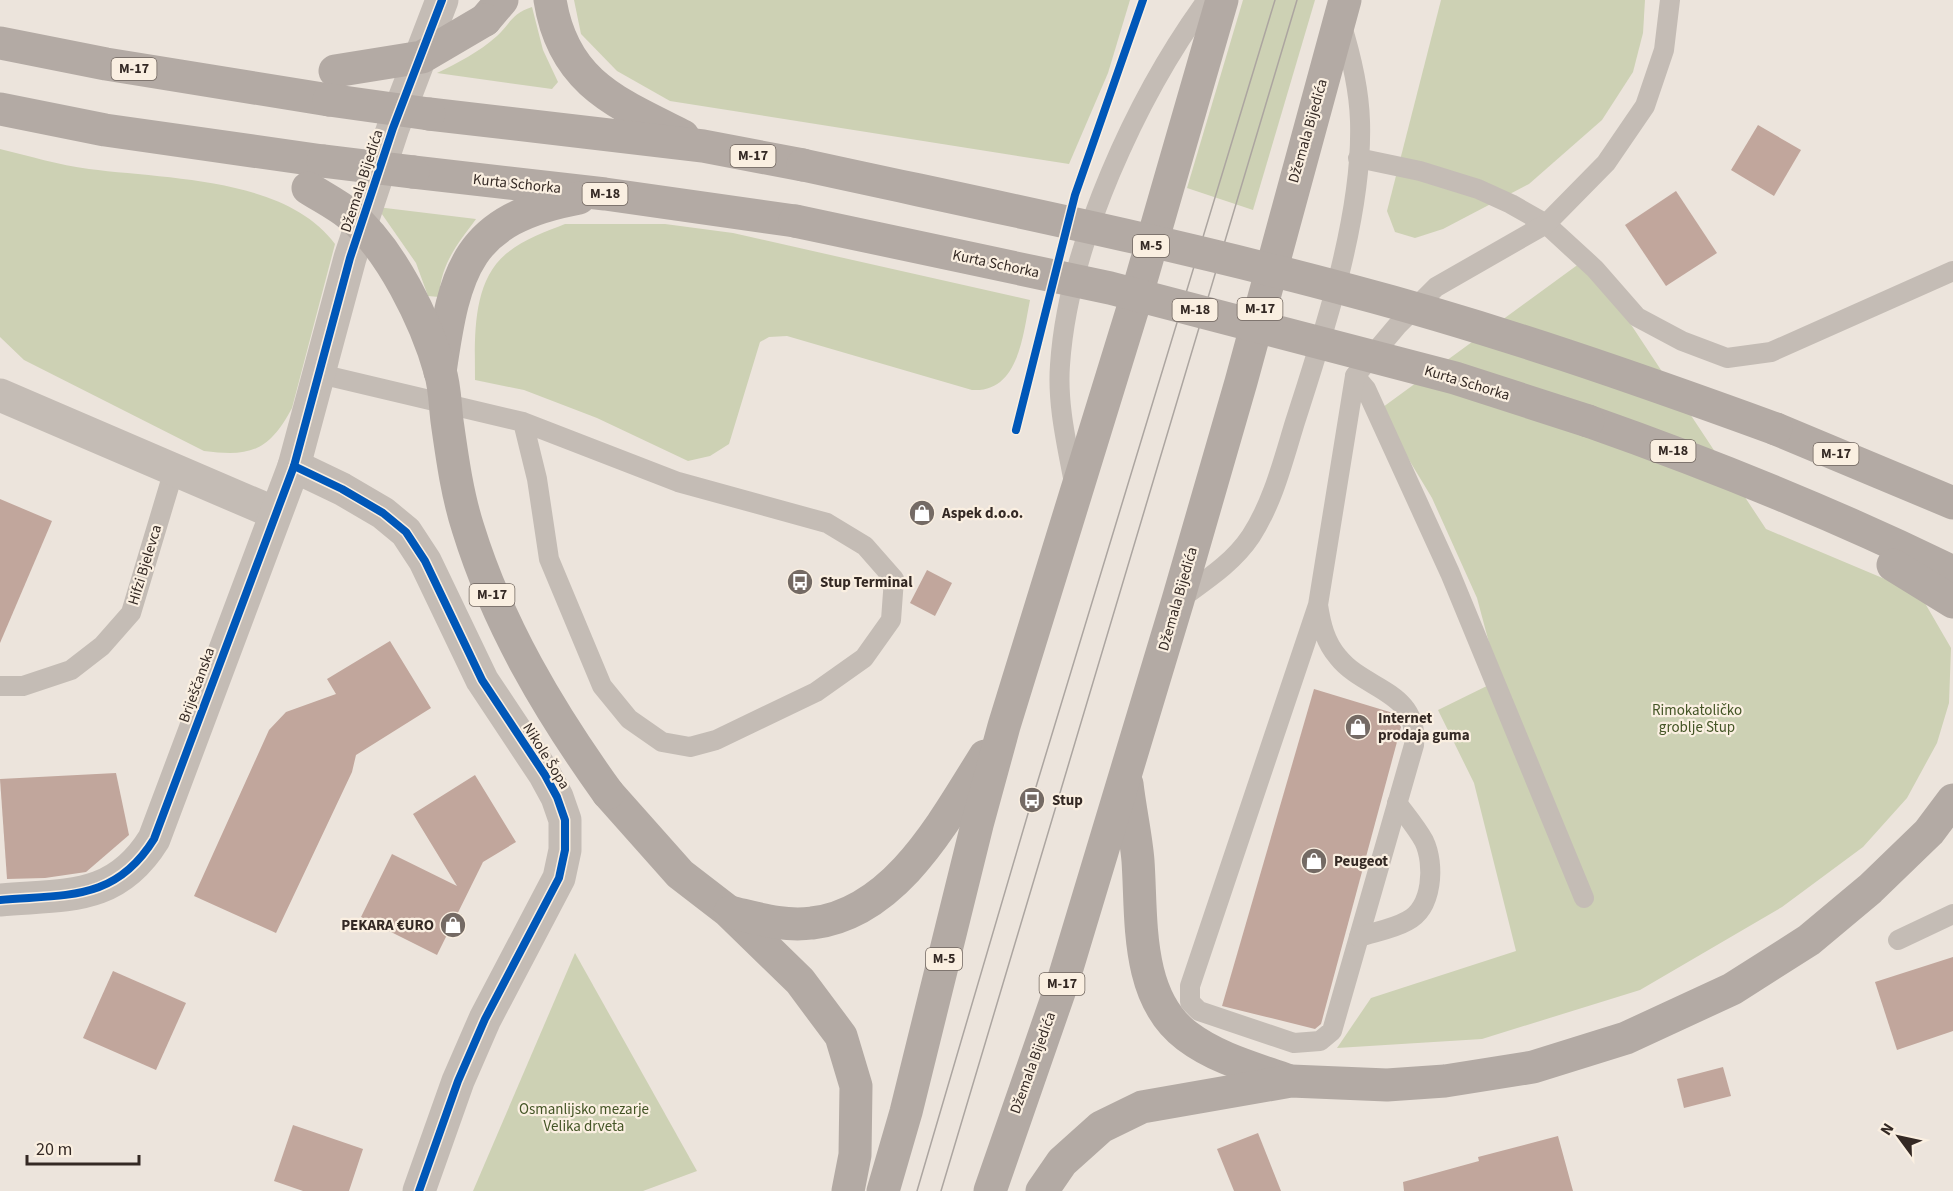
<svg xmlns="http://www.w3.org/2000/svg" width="1953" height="1191" viewBox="0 0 1953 1191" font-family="'Source Sans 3',sans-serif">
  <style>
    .green { fill: #cdd1b4 }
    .building { fill: #c1a69c }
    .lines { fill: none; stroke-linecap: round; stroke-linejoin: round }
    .service { stroke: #c4bcb5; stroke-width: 20 }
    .minor { stroke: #c4bcb5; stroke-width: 33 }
    .primary { stroke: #b3aaa4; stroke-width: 33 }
    .tram { stroke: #aca5a0; stroke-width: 1.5 }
    .primary-bridge { stroke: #b3aaa4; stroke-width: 33 }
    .cycleway-casing { stroke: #faefe1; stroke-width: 11 }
    .cycleway { stroke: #0057b8; stroke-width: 8 }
    .labels { text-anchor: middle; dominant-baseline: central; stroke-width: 4.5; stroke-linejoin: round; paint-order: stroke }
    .shield { fill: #faefe1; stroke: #6f645d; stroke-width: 1.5 }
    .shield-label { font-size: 14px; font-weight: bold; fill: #342924 }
    .street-label { font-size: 15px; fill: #342924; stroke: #faefe1 }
    .poi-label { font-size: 15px; font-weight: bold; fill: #342924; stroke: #faefe1; text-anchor: start }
    .park-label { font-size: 15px; fill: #445526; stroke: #faefe1 }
  </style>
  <rect width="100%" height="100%" fill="#ece4dc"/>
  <g class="green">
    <path d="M 574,0 L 1130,0 L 1108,73 L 1069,164 L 670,101 L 617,71 L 581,34 Z"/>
    <path d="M 1243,0 L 1315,0 L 1253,210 L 1187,188 Z"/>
    <path d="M 1441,0 L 1645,0 L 1643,33 L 1633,72 L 1602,120 L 1529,184 L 1443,229 L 1415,238 L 1395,232 L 1387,211 Z"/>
    <path d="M 532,7 L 543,50 L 558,82 L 552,89 L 437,73 C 458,63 479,52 497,36 C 511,23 511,14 532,7 Z"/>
    <path d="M 0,149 C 29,156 59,165 89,169 C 165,179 286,177 335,244 L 292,408 C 269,451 251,457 204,451 L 24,360 L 0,337 Z"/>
    <path d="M 377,207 L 476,219 C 457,245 441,263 439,297 L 428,296 L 416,263 Z"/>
    <path d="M 565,224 L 665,224 L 733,233 L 1030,300 C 1023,334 1019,393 972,390 L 787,336 L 769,337 L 760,342 L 729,444 L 710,456 L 688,461 L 597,418 L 524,390 L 475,380 C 475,339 471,282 507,253 C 524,239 545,232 565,224 Z"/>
    <path d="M 1587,258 L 1766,529 L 1892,582 L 1922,598 L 1951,648 L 1949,703 L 1937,743 L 1907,798 L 1863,847 L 1782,907 L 1640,990 L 1482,1039 L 1337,1048 L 1371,998 L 1516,951 L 1474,783 L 1438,710 L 1499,680 L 1477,598 L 1432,498 L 1379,410 Z"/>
    <path d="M 575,953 L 697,1171 L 643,1191 L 473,1191 Z"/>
  </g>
  <g class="building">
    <path d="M 1758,125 L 1801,150 L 1774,196 L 1731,170 Z"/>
    <path d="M 1676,191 L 1717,253 L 1666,286 L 1625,225 Z"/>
    <path d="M 0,499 L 52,521 L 0,643 Z"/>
    <path d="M 927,570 L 952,583 L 935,616 L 910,603 Z"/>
    <path d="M 390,641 L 431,708 L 356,755 L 352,772 L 276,933 L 194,896 L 269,730 L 286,712 L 336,694 L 327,679 Z"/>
    <path d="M 1314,689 L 1393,713 L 1401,727 L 1321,1024 L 1315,1029 L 1222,1006 Z"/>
    <path d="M 116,773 L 129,835 L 86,872 L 45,878 L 7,879 L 0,779 Z"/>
    <path d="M 475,775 L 516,842 L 483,862 L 437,955 L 361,917 L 392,854 L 457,886 L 413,814 Z"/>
    <path d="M 1953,957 L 1953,1031 L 1897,1050 L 1875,982 Z"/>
    <path d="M 113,971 L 186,1003 L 156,1070 L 83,1038 Z"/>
    <path d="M 1723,1067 L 1731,1096 L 1684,1108 L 1677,1079 Z"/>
    <path d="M 293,1125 L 363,1149 L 349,1191 L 303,1191 L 274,1181 Z"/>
    <path d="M 1258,1133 L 1281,1191 L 1234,1191 L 1217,1149 Z"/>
    <path d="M 1558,1136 L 1573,1191 L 1404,1191 L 1403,1182 L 1479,1161 L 1478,1157 Z"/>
  </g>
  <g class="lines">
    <g class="service">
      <path d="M 1358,158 L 1420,171 L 1478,189 L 1511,204 L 1546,224 L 1595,269 L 1637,317 L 1682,341 L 1727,358 L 1771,352 L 1953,271"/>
      <path d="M 320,374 L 523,422 L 678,482 L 827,523 L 865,546 L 894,579 L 891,620 L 864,658 L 816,692 L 716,740 L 690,747 L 662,742 L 629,719 L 602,686 L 549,559 L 537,479 L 523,422"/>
      <path d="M 1355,376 L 1366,389 L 1450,573 L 1584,898"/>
      <path d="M 1074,483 C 1067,445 1057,404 1060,365 C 1068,245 1137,96 1207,0"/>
      <path d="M 1180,599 C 1206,580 1233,563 1251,536 C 1273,502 1283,461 1295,422 C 1324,332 1363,216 1360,121 C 1359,87 1351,55 1341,23"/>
      <path d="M 1318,605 L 1190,986 L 1190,1002 L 1199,1011 L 1294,1043 L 1320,1041 L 1332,1031 L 1414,745 C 1419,690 1365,691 1338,657 C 1325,642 1321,624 1318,605 L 1355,376 L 1397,326 L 1436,287 L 1546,224 L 1606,163 L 1645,106 L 1664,50 L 1670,0"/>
      <path d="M 0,686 L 23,686 L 71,670 L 102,646 L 131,613 L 174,470"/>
      <path d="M 1359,937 C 1374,932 1393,929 1407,921 C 1433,908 1435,864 1424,841 C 1417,828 1406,815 1397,803"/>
      <path d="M 1898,940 L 1953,914"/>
    </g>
    <g class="minor">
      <path d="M 0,395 L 275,513"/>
      <path d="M 294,466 L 342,489 L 383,513 L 406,532 L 425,561 L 482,680 L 545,775 L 557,797 L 565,820 L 565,850 L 559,878 L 485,1019 L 458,1081 L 419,1191"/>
      <path d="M 0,900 C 66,894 115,902 154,839 L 294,466 L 350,258 L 393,128 L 442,0"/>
    </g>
    <g class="primary">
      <path d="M 550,0 C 563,82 615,102 683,136"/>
      <path d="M 485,20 L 502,0"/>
      <path d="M 0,43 L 106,64 L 329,100"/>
      <path d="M 0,109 L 105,130 L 323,161"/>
      <path d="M 429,114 L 703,146 L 803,165"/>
      <path d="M 413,172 L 605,194 L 795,221"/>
      <path d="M 440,372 C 455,269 466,219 579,198"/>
      <path d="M 1588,421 C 1713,465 1834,514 1953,572"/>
      <path d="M 1776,429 L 1953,503"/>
      <path d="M 1893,565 L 1953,602"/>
      <path d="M 1127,784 C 1130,810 1136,836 1138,861 C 1142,918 1135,997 1187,1036 C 1216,1058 1253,1068 1287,1080"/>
      <path d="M 608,793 L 680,874 L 728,911 L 800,981 L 841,1036 L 856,1086 L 855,1155 L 848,1191"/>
      <path d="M 730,912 C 756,918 784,927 812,923 C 896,913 944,821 985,756"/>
      <path d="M 883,1191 L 906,1112 L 977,825 L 1004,726 L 1133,308 L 1222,0"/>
      <path d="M 990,1191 L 1064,978 L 1178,600 L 1241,382 L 1345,0"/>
      <path d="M 1042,1191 L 1062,1162 L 1101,1127 L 1142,1107 L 1291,1081 L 1387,1085 L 1445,1081 L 1533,1067 L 1626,1038 L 1732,989 L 1809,940 L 1870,889 L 1929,832 L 1953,800"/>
    </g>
    <g class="tram">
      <path d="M 917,1191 L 1032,800 L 1275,0"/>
      <path d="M 941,1191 L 1297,0"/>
    </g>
    <g class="primary-bridge">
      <path d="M 335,71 L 422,57 L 485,20"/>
      <path d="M 329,100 L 429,114"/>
      <path d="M 323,161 L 413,172"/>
      <path d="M 803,165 C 986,205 1171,242 1352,291 C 1496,329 1636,378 1776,429"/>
      <path d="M 308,188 C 322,197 338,205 350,215 C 391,249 426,321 440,371 C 445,387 445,405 447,421 C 452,456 457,494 468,528 C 498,625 549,711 608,793"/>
      <path d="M 795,221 L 1110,288 L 1455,378 L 1588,421"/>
    </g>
    <g class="cycleway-casing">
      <g id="cycleway">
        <path d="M 1016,430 L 1075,195 L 1143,0"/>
        <path d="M 294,466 L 342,489 L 383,513 L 406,532 L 425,561 L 482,680 L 545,775 L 557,797 L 565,820 L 565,850 L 559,878 L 485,1019 L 458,1081 L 419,1191"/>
        <path d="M 0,900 C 66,894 115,902 154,839 L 294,466 L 350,258 L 393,128 L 442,0"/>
      </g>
    </g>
    <use href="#cycleway" class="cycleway"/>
  </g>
  <defs>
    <g id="shop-disc" transform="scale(1.35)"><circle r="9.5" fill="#746a64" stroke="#faefe1"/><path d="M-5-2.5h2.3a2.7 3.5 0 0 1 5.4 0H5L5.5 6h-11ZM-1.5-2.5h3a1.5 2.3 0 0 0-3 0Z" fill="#fff"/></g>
    <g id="bus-disc" transform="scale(1.35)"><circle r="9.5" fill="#746a64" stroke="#faefe1"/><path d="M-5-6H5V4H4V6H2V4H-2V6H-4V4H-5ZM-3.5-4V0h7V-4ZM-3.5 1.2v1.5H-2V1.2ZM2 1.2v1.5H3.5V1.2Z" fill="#fff"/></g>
  </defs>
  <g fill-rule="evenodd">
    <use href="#shop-disc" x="922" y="513"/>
    <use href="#bus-disc" x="800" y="582"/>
    <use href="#shop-disc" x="1358" y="727"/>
    <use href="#bus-disc" x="1032" y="800"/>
    <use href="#shop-disc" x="1314" y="861"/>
    <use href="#shop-disc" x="453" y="925"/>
  </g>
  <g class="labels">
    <g class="shield">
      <rect x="111.5" y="58" width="45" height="22" rx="4.5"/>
      <rect x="730.5" y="145" width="45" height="22" rx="4.5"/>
      <rect x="582.5" y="183" width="45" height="22" rx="4.5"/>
      <rect x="1133" y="235" width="36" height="22" rx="4.5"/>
      <rect x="1237.5" y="298" width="45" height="22" rx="4.5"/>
      <rect x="1172.5" y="299" width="45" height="22" rx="4.5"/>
      <rect x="1650.5" y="440" width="45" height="22" rx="4.5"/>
      <rect x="1813.5" y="443" width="45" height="22" rx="4.5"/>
      <rect x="469.5" y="584" width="45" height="22" rx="4.5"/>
      <rect x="926" y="948" width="36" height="22" rx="4.5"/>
      <rect x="1039.5" y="973" width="45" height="22" rx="4.5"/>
    </g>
    <g class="shield-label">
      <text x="134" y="69">M-17</text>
      <text x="753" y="156">M-17</text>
      <text x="605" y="194">M-18</text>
      <text x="1151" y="246">M-5</text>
      <text x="1260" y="309">M-17</text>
      <text x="1195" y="310">M-18</text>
      <text x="1673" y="451">M-18</text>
      <text x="1836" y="454">M-17</text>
      <text x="492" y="595">M-17</text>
      <text x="944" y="959">M-5</text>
      <text x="1062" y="984">M-17</text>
    </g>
    <g class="street-label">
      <text transform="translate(1308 131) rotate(-74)">Džemala Bijedića</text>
      <text transform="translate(362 181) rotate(-72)">Džemala Bijedića</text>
      <text transform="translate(517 184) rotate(6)">Kurta Schorka</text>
      <text transform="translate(996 264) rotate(12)">Kurta Schorka</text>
      <text transform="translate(1467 383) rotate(17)">Kurta Schorka</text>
      <text transform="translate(145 565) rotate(-73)">Hifzi Bjelevca</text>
      <text transform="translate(1178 599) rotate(-74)">Džemala Bijedića</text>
      <text transform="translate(197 685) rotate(-70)">Briješčanska</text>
      <text transform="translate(546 756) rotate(58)">Nikole Šopa</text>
      <text transform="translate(1033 1063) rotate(-70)">Džemala Bijedića</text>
    </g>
    <g class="poi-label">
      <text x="942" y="513">Aspek d.o.o.</text>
      <text x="820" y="582">Stup Terminal</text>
      <text x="1378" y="718">Internet<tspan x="1378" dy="17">prodaja guma</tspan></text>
      <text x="1052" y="800">Stup</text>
      <text x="1334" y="861">Peugeot</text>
      <text x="434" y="925" text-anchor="end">PEKARA €URO</text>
    </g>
    <g class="park-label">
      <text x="1697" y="710">Rimokatoličko<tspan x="1697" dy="17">groblje Stup</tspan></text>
      <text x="584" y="1109">Osmanlijsko mezarje<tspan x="584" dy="17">Velika drveta</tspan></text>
    </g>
  </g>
  <g transform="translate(1899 1137) rotate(303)" stroke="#faefe1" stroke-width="4.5" paint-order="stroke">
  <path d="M0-4.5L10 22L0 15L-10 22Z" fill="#342924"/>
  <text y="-9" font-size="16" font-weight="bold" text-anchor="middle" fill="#342924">N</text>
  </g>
  <path d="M27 1155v9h112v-9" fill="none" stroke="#342924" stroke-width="3"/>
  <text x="36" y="1155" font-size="18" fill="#342924" stroke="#faefe1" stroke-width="4.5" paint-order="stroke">20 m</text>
</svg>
